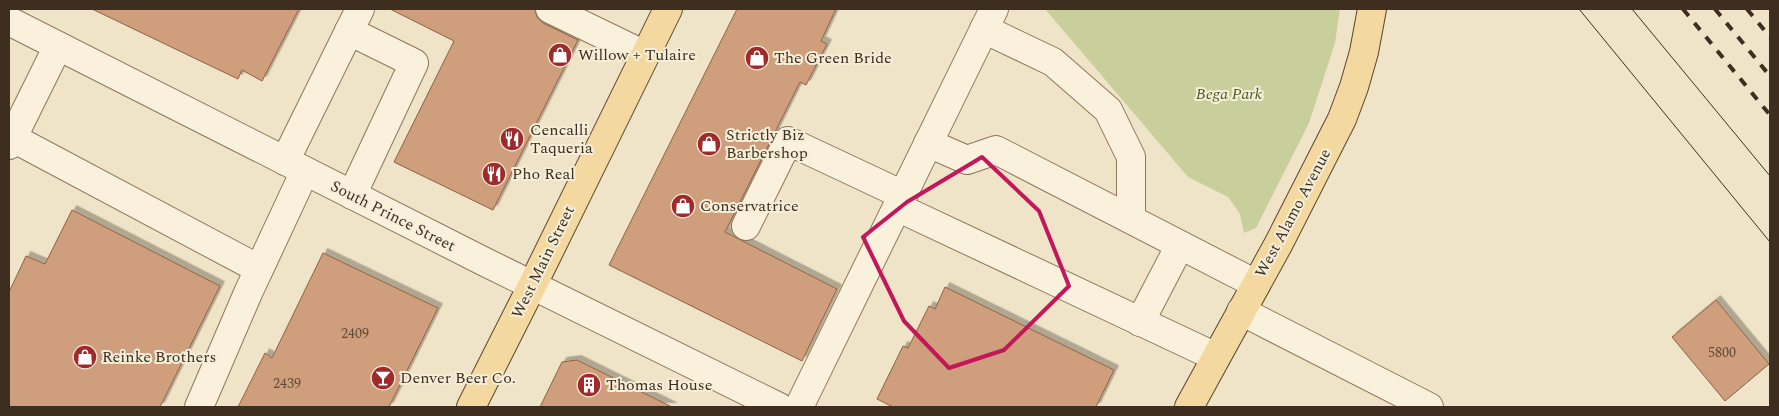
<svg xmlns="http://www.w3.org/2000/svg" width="1779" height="416" viewBox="0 0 1779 416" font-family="Spectral,serif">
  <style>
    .green { fill: #c9cf9b }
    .building { fill: #cf9f7d; stroke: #8d5f41; filter: url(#shadow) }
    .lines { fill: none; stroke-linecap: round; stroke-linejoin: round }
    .minor-casing { stroke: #8d765c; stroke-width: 30 }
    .major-casing { stroke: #5b4430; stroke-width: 30 }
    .minor { stroke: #faf1dc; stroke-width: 28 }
    .major { stroke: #f3d9a0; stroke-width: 28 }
    .tram { stroke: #3d2e20; stroke-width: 1 }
    .rail { stroke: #3d2e20; stroke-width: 4; stroke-dasharray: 9 9; stroke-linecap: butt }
    .marked { fill: none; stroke: #c2185b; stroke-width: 4; stroke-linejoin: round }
    .labels { text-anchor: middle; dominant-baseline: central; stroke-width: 4; stroke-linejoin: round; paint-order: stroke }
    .number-label { font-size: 14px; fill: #624a37 }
    .poi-label { font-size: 16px; fill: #3d2e20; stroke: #f7eed8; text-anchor: start }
    .park-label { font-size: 16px; font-style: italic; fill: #4d5a26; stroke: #f7eed8 }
    .street-label { font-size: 16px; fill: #3d2e20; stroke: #f7eed8 }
  </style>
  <defs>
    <filter id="shadow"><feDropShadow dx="4.5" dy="-4.5" stdDeviation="0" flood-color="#0004"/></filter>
  </defs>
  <rect width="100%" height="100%" fill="#f0e4c8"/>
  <path class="green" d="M 1045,9 L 1340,9 L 1335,43 L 1309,123 L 1256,228 L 1244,233 L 1240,214 L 1228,197 L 1188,177 Z"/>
  <g class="building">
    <path d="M 92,9 L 299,9 L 262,81 L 242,70 L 238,79 Z"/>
    <path d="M 390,9 L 535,9 L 537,17 L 543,23 L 578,40 L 493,210 L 394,162 L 454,41 Z"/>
    <path d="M 737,9 L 836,9 L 821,41 L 827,44 L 806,85 L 800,82 L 725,232 L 837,289 L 802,361 L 609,265 Z"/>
    <path d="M 72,210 L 220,286 L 160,407 L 9,407 L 9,292 L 26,256 L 45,264 Z"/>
    <path d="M 323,253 L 438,308 L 389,407 L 238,407 L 265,353 L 272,358 Z"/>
    <path d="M 945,287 L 1114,370 L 1096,407 L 893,407 L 877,399 L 903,346 L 908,348 L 929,306 L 935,309 Z"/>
    <path d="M 1716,300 L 1769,364 L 1725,401 L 1672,337 Z"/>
    <path d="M 577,360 L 672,407 L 540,407 L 562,362 Z"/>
  </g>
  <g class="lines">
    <g class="minor-casing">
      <g id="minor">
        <path d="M 550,9 L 645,55"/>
        <path d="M 9,21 L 483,261 L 779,407"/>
        <path d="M 984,29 L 1053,62 L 1108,110 L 1131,157 L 1131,219"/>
        <path d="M 349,31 L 414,63 L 352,195"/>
        <path d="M 9,136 L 259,269"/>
        <path d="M 928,143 L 967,160 L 996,150 L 1256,284"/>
        <path d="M 9,145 L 58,46"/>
        <path d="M 285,161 L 360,9"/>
        <path d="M 897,207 L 1216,357"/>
        <path d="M 746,226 L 788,141 L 903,195"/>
        <path d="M 1241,311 L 1429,407"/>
        <path d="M 1140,322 L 1180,245"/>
        <path d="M 199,407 L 248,293 L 305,171"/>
        <path d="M 799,407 L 994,9"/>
      </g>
    </g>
    <g class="major-casing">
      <g id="major">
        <path d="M 471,407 L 532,286 L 668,9"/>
        <path d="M 1189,407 L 1279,243 L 1342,119 L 1354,87 L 1364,52 L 1372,9"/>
      </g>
    </g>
    <use href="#minor" class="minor"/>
    <use href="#major" class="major"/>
    <g class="tram">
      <path d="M 1579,9 L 1770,242"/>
      <path d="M 1632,9 L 1770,176"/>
    </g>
    <g class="rail">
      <path d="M 1683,9 L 1770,115"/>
      <path d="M 1715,9 L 1770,76"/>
      <path d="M 1747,9 L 1770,37"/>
    </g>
  </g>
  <path class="marked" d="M 982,157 L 1039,211 L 1069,286 L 1004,350 L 949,368 L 904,321 L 863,237 L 907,202 Z"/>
  <defs>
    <g id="shop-disc" transform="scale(1.25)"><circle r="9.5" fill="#9e2a2b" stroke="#f7eed8"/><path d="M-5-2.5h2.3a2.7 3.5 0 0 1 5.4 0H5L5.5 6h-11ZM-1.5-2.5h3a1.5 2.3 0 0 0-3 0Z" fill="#fff"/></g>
    <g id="restaurant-disc" transform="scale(1.25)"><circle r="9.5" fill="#9e2a2b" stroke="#f7eed8"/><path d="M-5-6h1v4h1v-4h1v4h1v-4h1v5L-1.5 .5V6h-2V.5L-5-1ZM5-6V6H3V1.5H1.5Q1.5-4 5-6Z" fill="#fff"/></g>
    <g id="bar-disc" transform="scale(1.25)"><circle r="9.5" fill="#9e2a2b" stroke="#f7eed8"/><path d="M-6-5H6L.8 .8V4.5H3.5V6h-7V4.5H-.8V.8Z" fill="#fff"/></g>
    <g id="building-disc" transform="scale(1.25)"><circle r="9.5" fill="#9e2a2b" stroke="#f7eed8"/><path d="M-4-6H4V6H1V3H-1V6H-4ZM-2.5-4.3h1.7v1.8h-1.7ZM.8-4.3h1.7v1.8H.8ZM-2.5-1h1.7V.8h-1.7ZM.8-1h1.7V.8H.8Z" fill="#fff"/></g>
  </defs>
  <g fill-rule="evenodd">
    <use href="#shop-disc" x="560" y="55"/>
    <use href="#shop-disc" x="757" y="58"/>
    <use href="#restaurant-disc" x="512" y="139"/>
    <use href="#shop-disc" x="709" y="144"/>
    <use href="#restaurant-disc" x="494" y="174"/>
    <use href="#shop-disc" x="683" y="206"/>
    <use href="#shop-disc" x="85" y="357"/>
    <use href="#bar-disc" x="383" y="378"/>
    <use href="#building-disc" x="589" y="385"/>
  </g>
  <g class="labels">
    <g class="number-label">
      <text x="355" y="333">2409</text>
      <text x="1722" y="352">5800</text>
      <text x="287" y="383">2439</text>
    </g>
    <g class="poi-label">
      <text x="578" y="55">Willow + Tulaire</text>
      <text x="774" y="58">The Green Bride</text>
      <text x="530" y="130">Cencalli<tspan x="530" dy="18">Taqueria</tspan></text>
      <text x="726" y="135">Strictly Biz<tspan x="726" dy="18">Barbershop</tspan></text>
      <text x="512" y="174">Pho Real</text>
      <text x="700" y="206">Conservatrice</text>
      <text x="102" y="357">Reinke Brothers</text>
      <text x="400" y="378">Denver Beer Co.</text>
      <text x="606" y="385">Thomas House</text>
    </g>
    <g class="park-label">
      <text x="1229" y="94">Bega Park</text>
    </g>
    <g class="street-label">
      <text transform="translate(1293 213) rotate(-62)">West Alamo Avenue</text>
      <text transform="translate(393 216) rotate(27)">South Prince Street</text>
      <text transform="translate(543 262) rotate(-64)">West Main Street</text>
    </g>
  </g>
  <rect width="1779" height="416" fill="none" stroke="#3d2e20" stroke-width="20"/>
</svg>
